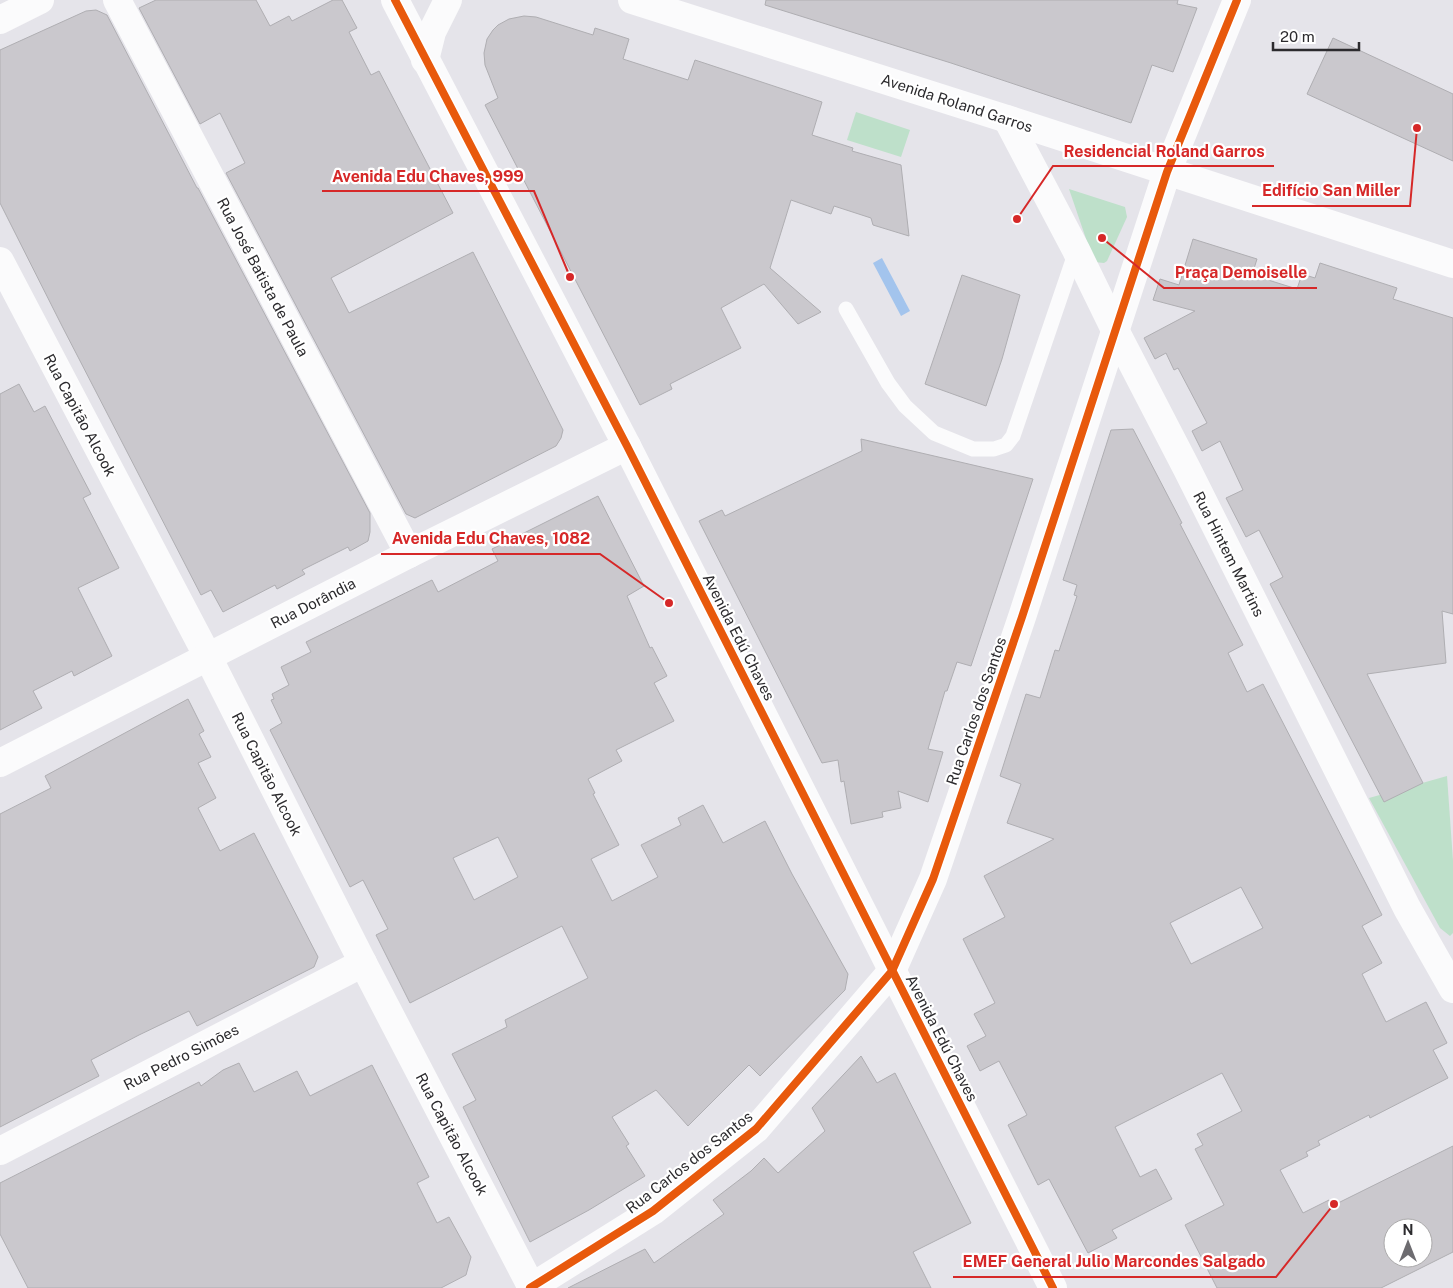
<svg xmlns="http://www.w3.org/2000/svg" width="1453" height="1288" viewBox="0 0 1453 1288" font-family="'Public Sans',sans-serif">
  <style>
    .green { fill: #bee0ca }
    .water { fill: #a3c4ed }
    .building { fill: #cac8cd; stroke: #afaeb2; fill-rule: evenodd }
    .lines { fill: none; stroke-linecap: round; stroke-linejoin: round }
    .service { stroke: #fbfbfc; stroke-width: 15 }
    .minor { stroke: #fbfbfc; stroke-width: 28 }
    .tertiary { stroke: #fbfbfc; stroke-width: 28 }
    .secondary { stroke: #fbfbfc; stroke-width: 28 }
    .cycleway-casing { stroke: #fff; stroke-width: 11 }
    .cycleway { stroke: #e8590c; stroke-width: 8 }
    .labels { text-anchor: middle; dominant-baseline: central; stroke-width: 4.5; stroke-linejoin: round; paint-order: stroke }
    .street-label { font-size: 15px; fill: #2c2b2e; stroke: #fff }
    .leader { fill: none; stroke: #d62828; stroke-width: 2 }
    .callout-dot { fill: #d62828; stroke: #fff; stroke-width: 2 }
    .callout-label { font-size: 16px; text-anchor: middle; font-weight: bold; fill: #d62828; stroke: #fff; stroke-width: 4.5; stroke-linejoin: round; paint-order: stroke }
  </style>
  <rect width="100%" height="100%" fill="#e5e4ea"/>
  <g class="green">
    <path d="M 856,112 L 910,130 L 901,157 L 847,140 Z"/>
    <path d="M 1069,189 L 1125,207 L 1127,217 L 1107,261 L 1104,263 L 1094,262 Z"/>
    <path d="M 1447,776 L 1453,861 L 1453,933 L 1450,936 L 1440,928 L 1369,798 Z"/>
  </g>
  <path class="water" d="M 882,258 L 910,311 L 901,316 L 873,263 Z"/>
  <g class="building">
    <path d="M 156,0 L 256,0 L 270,26 L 289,16 L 292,21 L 333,0 L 342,0 L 357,28 L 349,32 L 371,75 L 379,71 L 453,213 L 331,278 L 349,313 L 473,252 L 563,430 L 561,438 L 556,446 L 415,518 L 406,514 L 226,173 L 245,163 L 220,113 L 200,124 L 139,8 Z"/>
    <path d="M 766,0 L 1178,0 L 1177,4 L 1197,8 L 1173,72 L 1152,65 L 1131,123 L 951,63 L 765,5 Z"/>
    <path d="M 96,10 L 107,15 L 197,188 L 198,188 L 370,513 L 370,532 L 368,541 L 350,551 L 348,547 L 302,570 L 305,574 L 277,589 L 275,585 L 223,612 L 211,590 L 201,595 L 62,326 L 0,203 L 0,50 L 86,11 Z"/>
    <path d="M 524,16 L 536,17 L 593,35 L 595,28 L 629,39 L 623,59 L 688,80 L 695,60 L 822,102 L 812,135 L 853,148 L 852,151 L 901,165 L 909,236 L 873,225 L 871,218 L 834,206 L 831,214 L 791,200 L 770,268 L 821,312 L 798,324 L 764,284 L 721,308 L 741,348 L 670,384 L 672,389 L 640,405 L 485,105 L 498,98 L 485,65 L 484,53 L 487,39 L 493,30 L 498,25 L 509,19 Z"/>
    <path d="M 1333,38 L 1453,94 L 1453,161 L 1307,94 Z"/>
    <path d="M 1193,239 L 1257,259 L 1252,275 L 1297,289 L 1302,274 L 1315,278 L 1320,263 L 1397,288 L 1393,299 L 1453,318 L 1453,614 L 1442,611 L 1446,663 L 1367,674 L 1423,783 L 1384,802 L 1270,584 L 1283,577 L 1259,530 L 1246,537 L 1226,498 L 1243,490 L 1220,441 L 1202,451 L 1192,431 L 1207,423 L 1178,368 L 1174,370 L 1166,353 L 1155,359 L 1144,338 L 1195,311 L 1153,300 L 1160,279 L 1179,285 Z"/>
    <path d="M 962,275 L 1020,295 L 1002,359 L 986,406 L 925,384 Z"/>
    <path d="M 19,384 L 34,412 L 45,406 L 91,494 L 83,498 L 119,568 L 78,588 L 112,656 L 74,676 L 72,671 L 33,691 L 42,708 L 0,730 L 0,394 Z"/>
    <path d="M 1133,429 L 1182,523 L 1180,524 L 1243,645 L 1228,653 L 1247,692 L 1263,684 L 1382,915 L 1362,926 L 1382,963 L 1362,974 L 1386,1022 L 1426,1002 L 1447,1043 L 1433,1050 L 1448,1078 L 1370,1118 L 1369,1115 L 1318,1141 L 1320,1145 L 1306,1152 L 1308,1156 L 1280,1170 L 1303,1213 L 1329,1200 L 1332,1206 L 1453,1146 L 1453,1252 L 1381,1288 L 1217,1288 L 1185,1225 L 1224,1205 L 1195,1149 L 1203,1145 L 1197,1134 L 1242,1111 L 1222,1073 L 1115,1127 L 1140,1177 L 1156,1169 L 1172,1199 L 1112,1230 L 1117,1238 L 1088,1253 L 1049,1179 L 1038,1185 L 1008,1125 L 1027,1115 L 999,1061 L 980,1071 L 967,1046 L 986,1036 L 974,1014 L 995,1003 L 963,939 L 1005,917 L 984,876 L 1054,839 L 1007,823 L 1021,784 L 1000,776 L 1026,694 L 1040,698 L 1055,650 L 1059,651 L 1077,596 L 1074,595 L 1077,585 L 1063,580 L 1111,430 ZM 1241,887 L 1263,928 L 1191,964 L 1170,923 ZM 1393,1228 L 1423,1228 L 1423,1258 L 1393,1258 Z"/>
    <path d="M 861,439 L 1033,479 L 971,666 L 957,662 L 947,691 L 945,691 L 928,749 L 943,752 L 928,802 L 898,791 L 901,808 L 882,812 L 883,817 L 851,824 L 844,781 L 841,782 L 838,760 L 822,763 L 699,521 L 722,510 L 725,516 L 862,451 Z"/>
    <path d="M 598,496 L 644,586 L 627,596 L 650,648 L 652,647 L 667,676 L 654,683 L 674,721 L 616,750 L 622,761 L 588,779 L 595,793 L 593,794 L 619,845 L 591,859 L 612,901 L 658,877 L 641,845 L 681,825 L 678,818 L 703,805 L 723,843 L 765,821 L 792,874 L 848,974 L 845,990 L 760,1076 L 749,1065 L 688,1126 L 656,1090 L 612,1117 L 629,1144 L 626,1146 L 645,1176 L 589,1210 L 530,1242 L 463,1107 L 476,1100 L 452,1054 L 507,1027 L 505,1020 L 588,978 L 562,926 L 410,1003 L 376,935 L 388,929 L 363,880 L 350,887 L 270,730 L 282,723 L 271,700 L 274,699 L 272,694 L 289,685 L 281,667 L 311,652 L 306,642 L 432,580 L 438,592 L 498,561 L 492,549 ZM 498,837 L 518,877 L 474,900 L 453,858 Z"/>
    <path d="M 188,699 L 204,731 L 199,734 L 211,757 L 198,763 L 216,798 L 198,808 L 220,851 L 254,833 L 318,957 L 314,967 L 197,1026 L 189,1011 L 139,1035 L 91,1060 L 99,1076 L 0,1127 L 0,814 L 51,788 L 45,776 Z"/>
    <path d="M 861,1056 L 877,1083 L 895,1073 L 971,1223 L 913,1252 L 931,1288 L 568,1288 L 645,1249 L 654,1263 L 724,1214 L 713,1200 L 751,1171 L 764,1158 L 778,1173 L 825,1131 L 812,1108 Z"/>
    <path d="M 239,1063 L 254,1092 L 297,1071 L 310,1096 L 372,1065 L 429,1177 L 417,1183 L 437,1223 L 449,1217 L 471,1257 L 466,1275 L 441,1288 L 28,1288 L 0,1234 L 0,1183 L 199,1082 L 201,1086 L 223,1070 Z"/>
  </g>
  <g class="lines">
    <path class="service" d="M 846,309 L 888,383 L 905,406 L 934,433 L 973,449 L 994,449 L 1006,445 L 1013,436 L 1076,251"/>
    <g class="minor">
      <path d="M 117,0 L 409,554"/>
      <path d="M 1007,119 L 1076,250 L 1116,332 L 1187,469 L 1407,908 L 1453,989"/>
      <path d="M 0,261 L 208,657 L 363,963 L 532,1288"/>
      <path d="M 0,763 L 409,554 L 627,446"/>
      <path d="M 0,1151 L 363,963"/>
      <path d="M 530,1288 L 653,1211 L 756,1129 L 892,971 L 933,879 L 1022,617 L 1167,172 L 1237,0"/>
    </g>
    <path class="tertiary" d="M 632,0 L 1007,119 L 1453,264"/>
    <g class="secondary">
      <path d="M 395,0 L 627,446 L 1053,1288"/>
      <path d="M 0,20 L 40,0"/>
      <path d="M 425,60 L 432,32 L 448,0"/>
    </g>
    <g class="cycleway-casing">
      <g id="cycleway">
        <path d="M 395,0 L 627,446 L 1053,1288"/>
        <path d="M 530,1288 L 653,1211 L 756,1129 L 892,971 L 933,879 L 1022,617 L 1167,172 L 1237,0"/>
      </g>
    </g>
    <use href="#cycleway" class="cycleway"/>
  </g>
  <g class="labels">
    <g class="street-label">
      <text transform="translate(957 103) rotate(18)">Avenida Roland Garros</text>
      <text transform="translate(263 277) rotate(62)">Rua José Batista de Paula</text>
      <text transform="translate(80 415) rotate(62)">Rua Capitão Alcook</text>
      <text transform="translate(1229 554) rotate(63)">Rua Hintem Martins</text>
      <text transform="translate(313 603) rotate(-27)">Rua Dorândia</text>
      <text transform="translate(739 637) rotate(63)">Avenida Edú Chaves</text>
      <text transform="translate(976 711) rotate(-71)">Rua Carlos dos Santos</text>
      <text transform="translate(267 774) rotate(63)">Rua Capitão Alcook</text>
      <text transform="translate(942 1038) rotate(63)">Avenida Edú Chaves</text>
      <text transform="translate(181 1057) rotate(-27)">Rua Pedro Simões</text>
      <text transform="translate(452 1134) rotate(62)">Rua Capitão Alcook</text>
      <text transform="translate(689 1162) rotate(-38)">Rua Carlos dos Santos</text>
    </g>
  </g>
  <path class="leader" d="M1017 219L1053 166H1274M570 277L534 191H322M1417 128L1410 206H1252M1102 238L1164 288H1317M669 603L600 554H381M1334 1204L1276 1277H953"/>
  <g class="callout-dot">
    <circle cx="1017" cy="219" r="5"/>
    <circle cx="570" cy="277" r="5"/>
    <circle cx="1417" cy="128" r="5"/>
    <circle cx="1102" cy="238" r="5"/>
    <circle cx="669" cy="603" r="5"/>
    <circle cx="1334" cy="1204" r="5"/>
  </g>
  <g class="callout-label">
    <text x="1164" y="157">Residencial Roland Garros</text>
    <text x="428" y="182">Avenida Edu Chaves, 999</text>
    <text x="1331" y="196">Edifício San Miller</text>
    <text x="1241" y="278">Praça Demoiselle</text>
    <text x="491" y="544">Avenida Edu Chaves, 1082</text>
    <text x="1114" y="1267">EMEF General Julio Marcondes Salgado</text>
  </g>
  <g transform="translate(1408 1243)"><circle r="24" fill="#ffffff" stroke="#abaaab"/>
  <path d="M0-4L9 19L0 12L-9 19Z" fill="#6d6c70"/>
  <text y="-8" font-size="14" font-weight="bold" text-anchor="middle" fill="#2c2b2e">N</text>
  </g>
  <path d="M1273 42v8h86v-8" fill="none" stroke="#2c2b2e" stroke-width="2.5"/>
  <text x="1280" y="42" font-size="15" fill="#2c2b2e" stroke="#ffffff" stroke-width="4" paint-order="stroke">20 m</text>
</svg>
